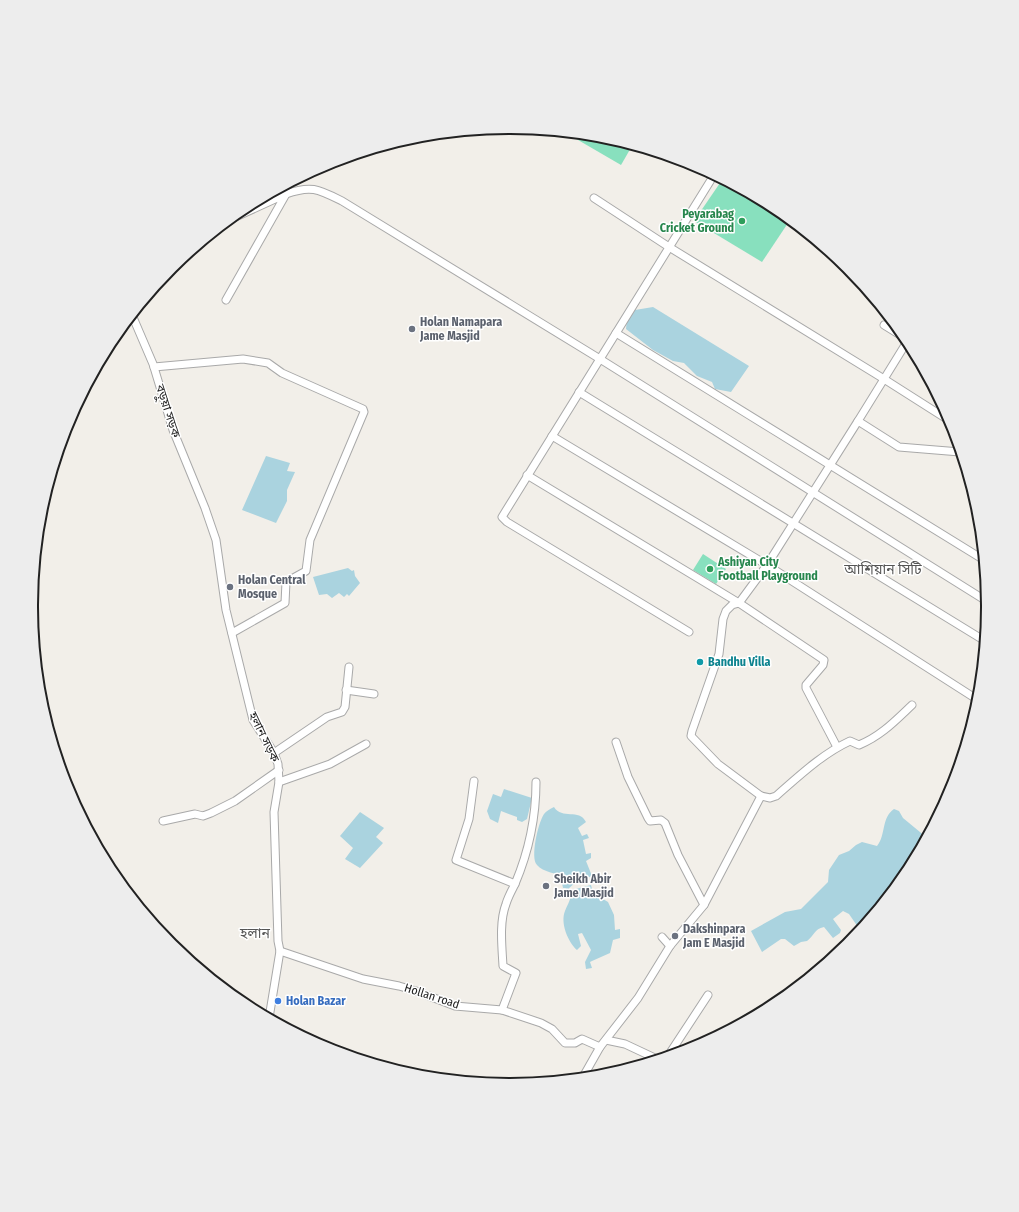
<svg xmlns="http://www.w3.org/2000/svg" width="1019" height="1212" viewBox="0 0 1019 1212" font-family="'Fira Sans Condensed','Noto Sans Bengali',sans-serif">
  <style>
    .pitch { fill: #88e0be }
    .water { fill: #aad3df }
    .lines { fill: none; stroke-linecap: round; stroke-linejoin: round }
    .minor-casing { stroke: #a9a9a9; stroke-width: 9 }
    .minor { stroke: #fff; stroke-width: 7 }
    .leisure-dot { fill: #2e9e5b; stroke: #fff; stroke-width: 1.5 }
    .worship-dot { fill: #6b7280; stroke: #fff; stroke-width: 1.5 }
    .culture-dot { fill: #0f9aa8; stroke: #fff; stroke-width: 1.5 }
    .shop-dot { fill: #3f7fe0; stroke: #fff; stroke-width: 1.5 }
    .labels { text-anchor: middle; dominant-baseline: central; stroke-width: 3; stroke-linejoin: round; paint-order: stroke }
    .leisure-label { font-size: 12px; font-weight: bold; fill: #27864d; stroke: #fff; text-anchor: end }
    .worship-label { font-size: 12px; font-weight: bold; fill: #5b616d; stroke: #fff; text-anchor: start }
    .street-label { font-size: 12px; fill: #222; stroke: #fff }
    .culture-label { font-size: 12px; font-weight: bold; fill: #0d838f; stroke: #fff; text-anchor: start }
    .shop-label { font-size: 12px; font-weight: bold; fill: #366cbe; stroke: #fff; text-anchor: start }
    .quarter-label { font-size: 14px; fill: #555; stroke: #fff }
    .rim { fill: none; stroke: #222; stroke-width: 2 }
  </style>
  <rect width="100%" height="100%" fill="#f2efe9"/>
  <g class="pitch">
    <path d="M 566,133 L 603,137 L 632,146 L 621,165 Z"/>
    <path d="M 722,180 L 776,208 L 790,220 L 762,262 L 694,221 Z"/>
    <path d="M 703,554 L 726,569 L 716,584 L 693,570 Z"/>
  </g>
  <g class="water">
    <path d="M 653,307 L 749,366 L 731,392 L 715,389 L 712,382 L 697,376 L 684,363 L 673,361 L 653,350 L 626,329 L 627,319 L 635,310 Z"/>
    <path d="M 266,456 L 290,463 L 287,471 L 295,472 L 287,490 L 287,501 L 276,523 L 242,510 Z"/>
    <path d="M 348,568 L 352,571 L 354,570 L 355,576 L 360,583 L 349,596 L 347,594 L 344,597 L 339,593 L 332,598 L 327,594 L 319,595 L 313,577 Z"/>
    <path d="M 504,789 L 532,798 L 527,819 L 522,822 L 517,820 L 517,817 L 501,811 L 498,823 L 490,819 L 487,811 L 493,794 L 501,797 Z"/>
    <path d="M 554,807 C 562,820 579,808 586,822 L 578,828 L 582,836 L 587,834 L 589,838 L 583,840 L 586,854 L 591,853 L 591,858 L 586,861 L 592,876 L 576,882 L 568,889 L 563,888 L 562,883 L 566,876 C 557,874 543,872 537,865 C 530,858 538,823 544,814 C 546,811 550,809 554,807 Z"/>
    <path d="M 894,809 L 899,811 L 903,818 L 926,837 L 907,872 L 860,930 L 849,914 L 843,911 L 833,919 L 841,930 L 840,933 L 833,938 L 824,927 C 814,929 814,936 807,941 L 801,942 L 794,946 L 785,939 L 781,939 L 762,952 L 751,931 L 785,912 L 801,909 L 828,882 L 829,870 L 839,855 L 849,851 L 856,845 L 862,842 L 877,846 C 886,835 881,818 894,809 Z"/>
    <path d="M 360,812 L 384,828 L 376,837 L 383,843 L 360,868 L 345,859 L 353,848 L 340,836 Z"/>
    <path d="M 591,885 L 593,893 L 608,902 L 614,915 L 615,930 L 620,929 L 620,938 L 613,940 L 610,953 L 592,961 L 590,962 L 592,968 L 586,969 L 585,962 L 591,950 L 582,933 L 578,934 L 581,946 L 577,950 C 568,942 560,923 565,911 C 569,901 570,902 572,890 Z"/>
  </g>
  <g class="lines">
    <g class="minor-casing">
      <g id="minor">
        <path d="M 286,194 C 311,185 318,189 342,201 L 600,359 L 988,602"/>
        <path d="M 594,198 L 669,247 L 884,379 L 858,421 L 899,447 L 960,452"/>
        <path d="M 226,300 L 286,194 L 229,220"/>
        <path d="M 132,315 L 153,364 L 173,430 L 205,508 L 216,540 L 226,610 L 253,720 L 274,753 L 278,764 L 279,782 L 274,812 L 278,941 L 280,951 L 269,1018"/>
        <path d="M 884,325 L 905,338"/>
        <path d="M 616,333 L 984,560"/>
        <path d="M 906,338 L 905,345 L 884,379 L 950,421"/>
        <path d="M 154,367 L 243,359 L 268,363 L 282,373 L 363,409 L 364,412 L 310,540 L 306,571 L 286,582 L 285,603 L 232,633"/>
        <path d="M 579,392 L 985,641"/>
        <path d="M 552,436 L 767,565 L 978,700"/>
        <path d="M 527,475 L 739,603 L 824,660 L 823,665 L 806,685 L 806,688 L 837,747"/>
        <path d="M 689,632 L 507,522 L 502,517 L 714,175"/>
        <path d="M 346,690 L 374,694"/>
        <path d="M 616,742 L 628,777 L 648,818 L 650,821 L 661,820 L 665,823 L 678,855 L 704,905"/>
        <path d="M 274,753 L 327,717 L 342,712 L 345,707 L 349,667"/>
        <path d="M 474,781 L 469,819 L 456,860 L 515,884 C 512,890 508,897 506,904 C 499,922 502,947 503,966 L 516,973 L 502,1010"/>
        <path d="M 279,782 L 330,764 L 366,744"/>
        <path d="M 761,796 L 718,764 L 691,736 L 692,731 L 719,654 L 723,619 L 726,611 L 732,605 L 739,603 L 767,565 L 858,421"/>
        <path d="M 163,821 L 195,814 L 203,816 L 211,813 L 235,801 L 279,770"/>
        <path d="M 515,884 C 529,851 536,817 536,782"/>
        <path d="M 662,937 L 670,946"/>
        <path d="M 280,951 L 363,979 L 399,986 L 416,991 L 455,1006 L 502,1010 L 541,1023 L 552,1029 L 565,1043 L 575,1043 L 582,1039 L 600,1047"/>
        <path d="M 606,1040 L 625,1044 L 657,1059"/>
        <path d="M 668,1056 L 708,995"/>
        <path d="M 583,1077 L 600,1047 L 638,998 L 670,946 L 704,905 L 761,796 L 770,798 L 776,796 C 799,776 822,754 850,741 L 859,745 C 881,736 895,721 912,705"/>
      </g>
    </g>
    <use href="#minor" class="minor"/>
  </g>
  <g class="leisure-dot">
    <circle cx="742" cy="221" r="4"/>
    <circle cx="710" cy="569" r="4"/>
  </g>
  <g class="worship-dot">
    <circle cx="412" cy="329" r="4"/>
    <circle cx="230" cy="587" r="4"/>
    <circle cx="546" cy="886" r="4"/>
    <circle cx="675" cy="936" r="4"/>
  </g>
  <circle class="culture-dot" cx="700" cy="662" r="4"/>
  <circle class="shop-dot" cx="278" cy="1001" r="4"/>
  <g class="labels">
    <g class="leisure-label">
      <text x="734" y="214">Peyarabag<tspan x="734" dy="14">Cricket Ground</tspan></text>
      <text x="718" y="562" text-anchor="start">Ashiyan City<tspan x="718" dy="14">Football Playground</tspan></text>
    </g>
    <g class="worship-label">
      <text x="420" y="322">Holan Namapara<tspan x="420" dy="14">Jame Masjid</tspan></text>
      <text x="238" y="580">Holan Central<tspan x="238" dy="14">Mosque</tspan></text>
      <text x="554" y="879">Sheikh Abir<tspan x="554" dy="14">Jame Masjid</tspan></text>
      <text x="683" y="929">Dakshinpara<tspan x="683" dy="14">Jam E Masjid</tspan></text>
    </g>
    <g class="street-label">
      <text transform="translate(168 411) rotate(72)">বড়ুয়া সড়ক</text>
      <text transform="translate(264 737) rotate(64)">হলান সড়ক</text>
      <text transform="translate(432 996) rotate(18)">Hollan road</text>
    </g>
    <g class="culture-label">
      <text x="708" y="662">Bandhu Villa</text>
    </g>
    <g class="shop-label">
      <text x="286" y="1001">Holan Bazar</text>
    </g>
    <g class="quarter-label">
      <text x="883" y="569">আশিয়ান সিটি</text>
      <text x="255" y="933">হলান</text>
    </g>
  </g>
  <path d="M0 0H1019V1212H0ZM509 134H510A471 471 0 0 1 981 605V607A471 471 0 0 1 510 1078H509A471 471 0 0 1 38 607V605A471 471 0 0 1 509 134Z" fill="#ededed" fill-rule="evenodd"/>
  <path class="rim" d="M509 134H510A471 471 0 0 1 981 605V607A471 471 0 0 1 510 1078H509A471 471 0 0 1 38 607V605A471 471 0 0 1 509 134Z"/>
</svg>
